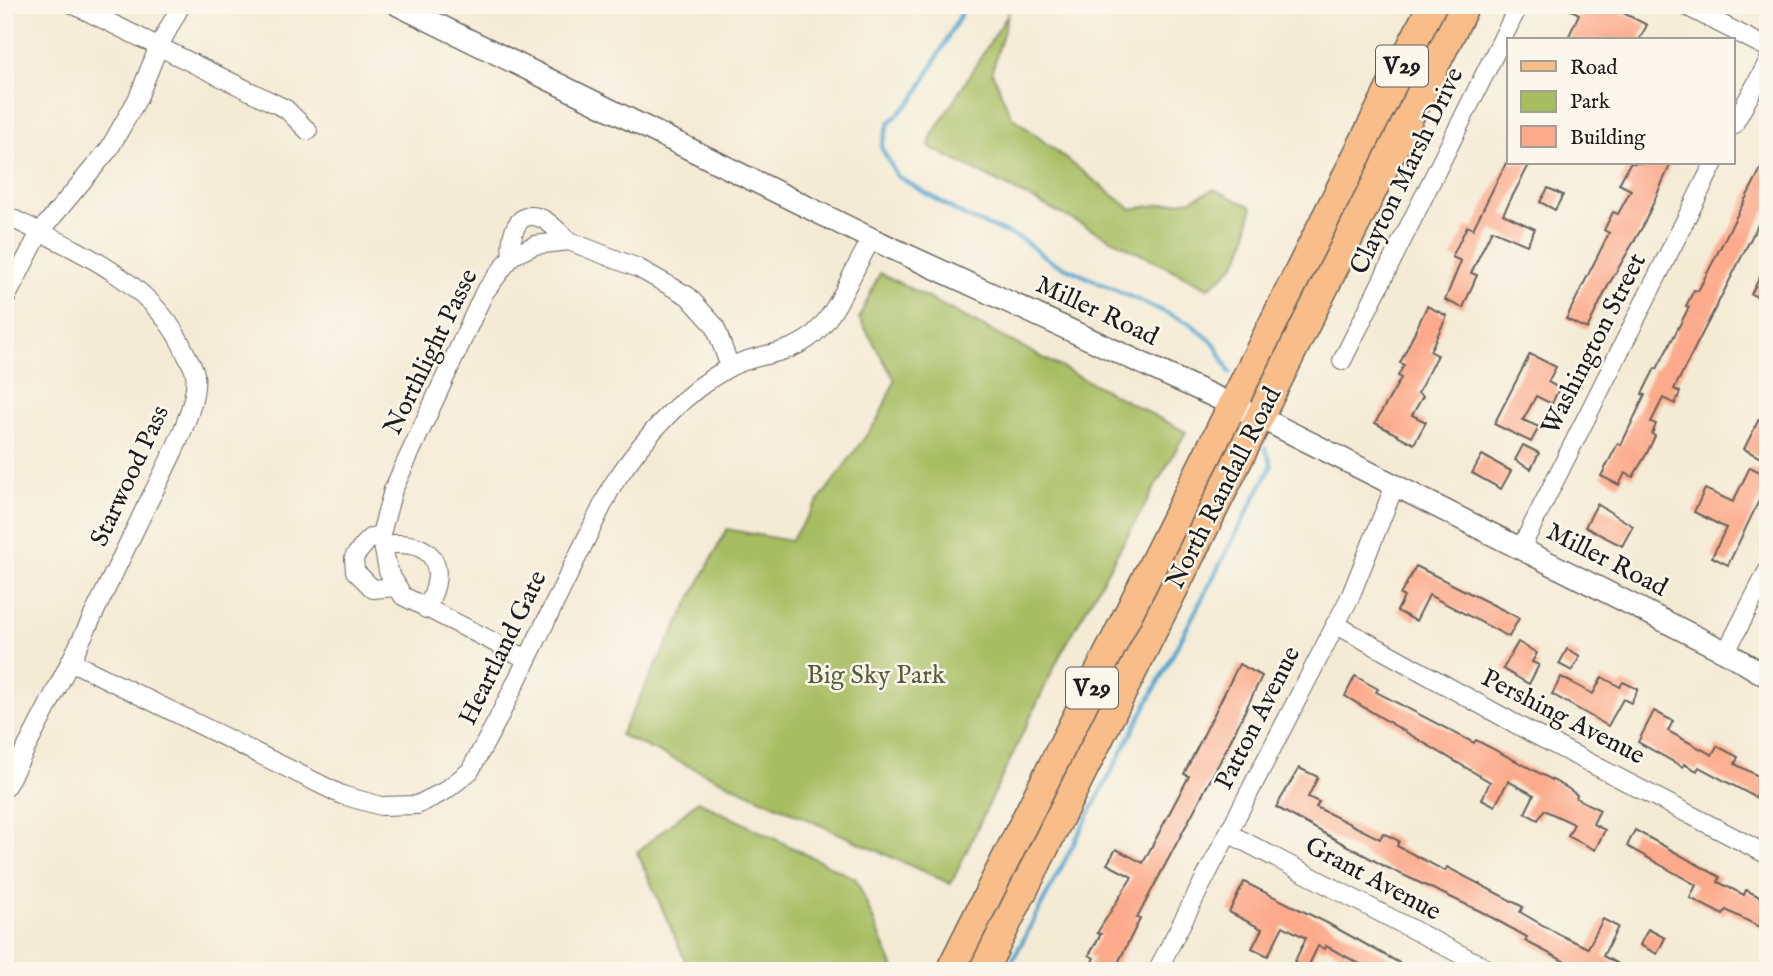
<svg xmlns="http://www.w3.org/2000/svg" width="1773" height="976" viewBox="0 0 1773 976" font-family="'IM FELL English',serif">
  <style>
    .green { fill: #a7bd62; stroke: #626c3f; stroke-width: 2 }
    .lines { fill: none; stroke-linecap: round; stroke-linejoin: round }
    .stream { stroke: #51a5cd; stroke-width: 4.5 }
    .building { fill: #fcaa8b }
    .minor-casing { stroke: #68645d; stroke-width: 20 }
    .tertiary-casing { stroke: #68645d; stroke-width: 24 }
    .primary-casing { stroke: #68645d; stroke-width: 31 }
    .minor { stroke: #fff; stroke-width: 18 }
    .tertiary { stroke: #fff; stroke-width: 21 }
    .primary { stroke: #f8bd89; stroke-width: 28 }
    .labels { text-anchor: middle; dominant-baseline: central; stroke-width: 5; stroke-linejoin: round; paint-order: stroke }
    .shield { fill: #fbf7ec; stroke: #5f5e5a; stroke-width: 2 }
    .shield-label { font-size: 24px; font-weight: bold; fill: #1c1c1c }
    .street-label { font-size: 26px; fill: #1c1c1c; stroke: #fbf7ec }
    .park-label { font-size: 26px; fill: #545c38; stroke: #fbf7ec }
  </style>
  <rect width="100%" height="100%" fill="#fbf7ec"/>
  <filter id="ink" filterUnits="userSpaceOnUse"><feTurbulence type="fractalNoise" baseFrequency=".0143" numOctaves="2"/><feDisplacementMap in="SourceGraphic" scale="14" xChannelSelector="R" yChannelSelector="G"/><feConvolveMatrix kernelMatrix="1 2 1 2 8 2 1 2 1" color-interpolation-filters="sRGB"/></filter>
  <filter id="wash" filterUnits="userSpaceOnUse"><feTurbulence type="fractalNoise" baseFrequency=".00686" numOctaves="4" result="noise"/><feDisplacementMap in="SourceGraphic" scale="28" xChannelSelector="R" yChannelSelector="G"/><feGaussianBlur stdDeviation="1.57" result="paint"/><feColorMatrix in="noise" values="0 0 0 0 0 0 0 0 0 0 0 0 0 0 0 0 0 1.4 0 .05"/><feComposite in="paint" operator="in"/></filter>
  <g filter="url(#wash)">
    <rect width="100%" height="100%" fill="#f4ebd5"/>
    <g class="green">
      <path d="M 1009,12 L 992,72 L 1011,116 L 1131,209 L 1191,200 L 1214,189 L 1252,207 C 1243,253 1246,259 1208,288 L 929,147 L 931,137 Z"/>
      <path d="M 880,273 L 1186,432 L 1059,657 L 951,884 L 620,735 L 727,529 L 790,541 L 878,419 L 895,380 L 859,318 Z"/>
      <path d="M 698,801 L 856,879 L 895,971 L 690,971 L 637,852 Z"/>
    </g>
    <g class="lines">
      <g class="stream">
        <path d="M 966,5 L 914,99 L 889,123 L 881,147 L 897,176 L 966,217 L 1020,238 L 1051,261 L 1191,324 L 1215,344 L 1230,373"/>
        <path d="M 1007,971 L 1272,465 L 1265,448"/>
      </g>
    </g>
    <g id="blocks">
      <g class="building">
        <path d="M 1562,5 L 1608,5 L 1647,25 L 1639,40 L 1567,40 L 1579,14 Z"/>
        <path d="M 1768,155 L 1768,205 L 1674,389 L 1680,392 L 1675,404 L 1663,398 L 1651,422 L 1656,424 L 1652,434 L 1655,436 L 1647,453 L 1633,477 L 1625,473 L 1619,485 L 1601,476 L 1618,443 L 1621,445 L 1645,395 L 1642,394 L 1655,368 L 1657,369 L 1689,307 L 1686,306 L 1694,290 L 1698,291 Z"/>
        <path d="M 1506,163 L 1530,163 L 1503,214 L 1535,229 L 1527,245 L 1492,230 L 1471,273 L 1477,275 L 1463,308 L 1445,300 L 1461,261 L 1452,257 L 1467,226 L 1473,229 Z"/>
        <path d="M 1630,163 L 1671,163 L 1643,226 L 1609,284 L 1587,329 L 1566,319 L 1609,233 L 1604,230 L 1613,212 L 1618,214 L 1631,190 L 1619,184 Z"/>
        <path d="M 1548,188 L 1563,195 L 1555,210 L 1540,202 Z"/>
        <path d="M 1768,262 L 1768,302 L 1751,294 Z"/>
        <path d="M 1427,306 L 1447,316 L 1430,351 L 1437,355 L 1418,393 L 1423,396 L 1412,415 L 1426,422 L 1414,444 L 1375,423 L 1401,378 L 1398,376 L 1404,365 L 1400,363 Z"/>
        <path d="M 1530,354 L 1556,367 L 1548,382 L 1559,388 L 1552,404 L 1536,396 L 1523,420 L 1539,427 L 1531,442 L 1494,424 Z"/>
        <path d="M 1759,419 L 1768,424 L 1768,462 L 1744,449 Z"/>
        <path d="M 1523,445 L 1539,453 L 1531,469 L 1515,460 Z"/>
        <path d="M 1482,455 L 1511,471 L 1501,489 L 1472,473 Z"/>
        <path d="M 1750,467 L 1768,476 L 1768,482 L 1728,565 L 1712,557 L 1726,528 L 1694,512 L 1705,489 L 1733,502 Z"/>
        <path d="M 1597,504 L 1633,526 L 1622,546 L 1585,527 Z"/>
        <path d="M 1416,566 L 1519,618 L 1509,637 L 1429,595 L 1416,621 L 1397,611 L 1404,597 L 1400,595 Z"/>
        <path d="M 1518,642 L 1537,653 L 1532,662 L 1539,665 L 1529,684 L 1503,669 Z"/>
        <path d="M 1567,649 L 1580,656 L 1572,671 L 1559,664 Z"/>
        <path d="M 1239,664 L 1262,676 L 1224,754 L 1137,918 L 1140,919 L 1114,971 L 1087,971 L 1094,958 L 1089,955 L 1101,934 L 1097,933 L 1132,877 L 1107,864 L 1116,849 L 1143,863 L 1189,776 L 1184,774 Z"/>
        <path d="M 1355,676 L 1378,689 L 1376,692 L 1474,743 L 1476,740 L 1566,787 L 1577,795 L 1576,798 L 1600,810 L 1593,824 L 1605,830 L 1595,850 L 1568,836 L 1574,824 L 1544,810 L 1538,820 L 1525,813 L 1534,795 L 1508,781 L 1495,806 L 1482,799 L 1490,782 L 1345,696 Z"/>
        <path d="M 1561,677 L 1593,694 L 1602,677 L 1620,687 L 1623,682 L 1638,689 L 1631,703 L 1623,699 L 1608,726 L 1552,694 Z"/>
        <path d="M 1654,711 L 1673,721 L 1668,731 L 1712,755 L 1717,746 L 1738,757 L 1735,764 L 1768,781 L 1768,804 L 1699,767 L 1697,771 L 1684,764 L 1683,767 L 1638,742 Z"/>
        <path d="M 1299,768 L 1318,777 L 1308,797 L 1319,802 L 1316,807 L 1380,839 L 1383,833 L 1399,841 L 1397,846 L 1445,871 L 1447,867 L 1523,907 L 1520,912 L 1560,935 L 1588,948 L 1603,919 L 1618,927 L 1603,956 L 1631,971 L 1583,971 L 1525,941 L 1527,937 L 1480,911 L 1386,867 L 1276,807 Z"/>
        <path d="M 1635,830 L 1720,877 L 1718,882 L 1744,895 L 1746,890 L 1764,899 L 1762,901 L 1768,904 L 1768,931 L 1726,910 L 1723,915 L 1690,898 L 1696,885 L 1627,846 Z"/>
        <path d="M 1244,882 L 1327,923 L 1414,971 L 1373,971 L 1326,946 L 1325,949 L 1318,946 L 1307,969 L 1294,963 L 1306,938 L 1283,926 L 1268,956 L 1252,948 L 1262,929 L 1229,912 Z"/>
        <path d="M 1648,929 L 1665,938 L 1657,954 L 1640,945 Z"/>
      </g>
    </g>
  </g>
  <g filter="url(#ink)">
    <use href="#blocks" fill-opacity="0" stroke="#68645d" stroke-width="2"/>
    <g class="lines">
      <g class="minor-casing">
        <g id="minor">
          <path d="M 74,5 L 286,109 L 308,131"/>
          <path d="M 1684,5 L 1768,48"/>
          <path d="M 1733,126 L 1768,62"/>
          <path d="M 5,215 C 72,248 156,281 186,354 C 189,360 194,367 195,374 C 200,410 157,483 141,517 C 97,608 53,699 5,788"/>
          <path d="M 512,256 C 509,238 516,206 543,219 C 552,224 561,234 569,241"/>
          <path d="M 5,300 L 40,232 L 109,149 L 138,98 L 158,48 L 181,5"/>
          <path d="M 1342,361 L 1519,5"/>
          <path d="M 381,534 L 388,571 L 403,596 L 527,659"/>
          <path d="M 383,545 C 433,539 450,564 426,609"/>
          <path d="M 1521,548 L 1714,163"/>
          <path d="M 397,587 L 373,589 L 355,571 L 354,557 L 370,538 L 381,534 L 393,490 L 484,293 L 512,256 L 535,245 L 569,241 L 638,268 L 688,296 L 715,326 L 730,367"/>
          <path d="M 1335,624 L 1530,732 L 1768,855"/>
          <path d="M 1726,652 L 1768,570"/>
          <path d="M 72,662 L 342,795 L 381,806 L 417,805 L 445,791 L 470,771 L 497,721 L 612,486 C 642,440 680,395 728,368 C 754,353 789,356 813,335 C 840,311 852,269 872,239"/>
          <path d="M 1230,834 L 1492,971"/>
          <path d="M 1157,971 L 1350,597 L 1395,485"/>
        </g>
      </g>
      <g class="tertiary-casing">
        <path id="tertiary" d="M 398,5 L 872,239 L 1261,418 L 1726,652 L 1768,677"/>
      </g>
      <g class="primary-casing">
        <g id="primary">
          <path d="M 950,971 L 1432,5"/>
          <path d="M 983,971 L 1465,5"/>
        </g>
      </g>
      <use href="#minor" class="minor"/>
      <use href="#tertiary" class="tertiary"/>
      <use href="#primary" class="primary"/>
    </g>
  </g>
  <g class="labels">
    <g class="shield">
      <rect x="1376" y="45.5" width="52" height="41" rx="5"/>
      <rect x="1066" y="667.5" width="52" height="41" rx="5"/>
    </g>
    <g class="shield-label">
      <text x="1402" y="66">V29</text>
      <text x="1092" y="688">V29</text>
    </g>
    <g class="street-label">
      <text transform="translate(1407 171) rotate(-64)">Clayton Marsh Drive</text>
      <text transform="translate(1097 311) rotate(25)">Miller Road</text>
      <text transform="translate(1594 344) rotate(-63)">Washington Street</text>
      <text transform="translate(431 352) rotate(-64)">Northlight Passe</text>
      <text transform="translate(130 476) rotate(-65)">Starwood Pass</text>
      <text transform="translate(1224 488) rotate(-63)">North Randall Road</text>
      <text transform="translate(1607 560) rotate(27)">Miller Road</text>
      <text transform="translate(503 648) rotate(-64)">Heartland Gate</text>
      <text transform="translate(1563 717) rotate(27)">Pershing Avenue</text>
      <text transform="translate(1258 718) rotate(-63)">Patton Avenue</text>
      <text transform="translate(1373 879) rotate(28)">Grant Avenue</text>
    </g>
    <g class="park-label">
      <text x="876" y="675">Big Sky Park</text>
    </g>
  </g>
  <rect width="1773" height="976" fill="none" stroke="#fbf7ec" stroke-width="28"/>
  <rect x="1507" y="38" width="228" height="126" fill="#fbf7ec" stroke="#a29f99" stroke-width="2"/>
  <rect x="1521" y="61" width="35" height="10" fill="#f8bd89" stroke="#a29f99" stroke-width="2"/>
  <text x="1570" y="74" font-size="21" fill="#1c1c1c">Road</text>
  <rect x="1521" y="91" width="35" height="21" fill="#a7bd62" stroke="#a29f99" stroke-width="2"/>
  <text x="1570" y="108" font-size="21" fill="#1c1c1c">Park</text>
  <rect x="1521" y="126" width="35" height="21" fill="#fcaa8b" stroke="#a29f99" stroke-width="2"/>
  <text x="1570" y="144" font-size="21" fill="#1c1c1c">Building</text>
</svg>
